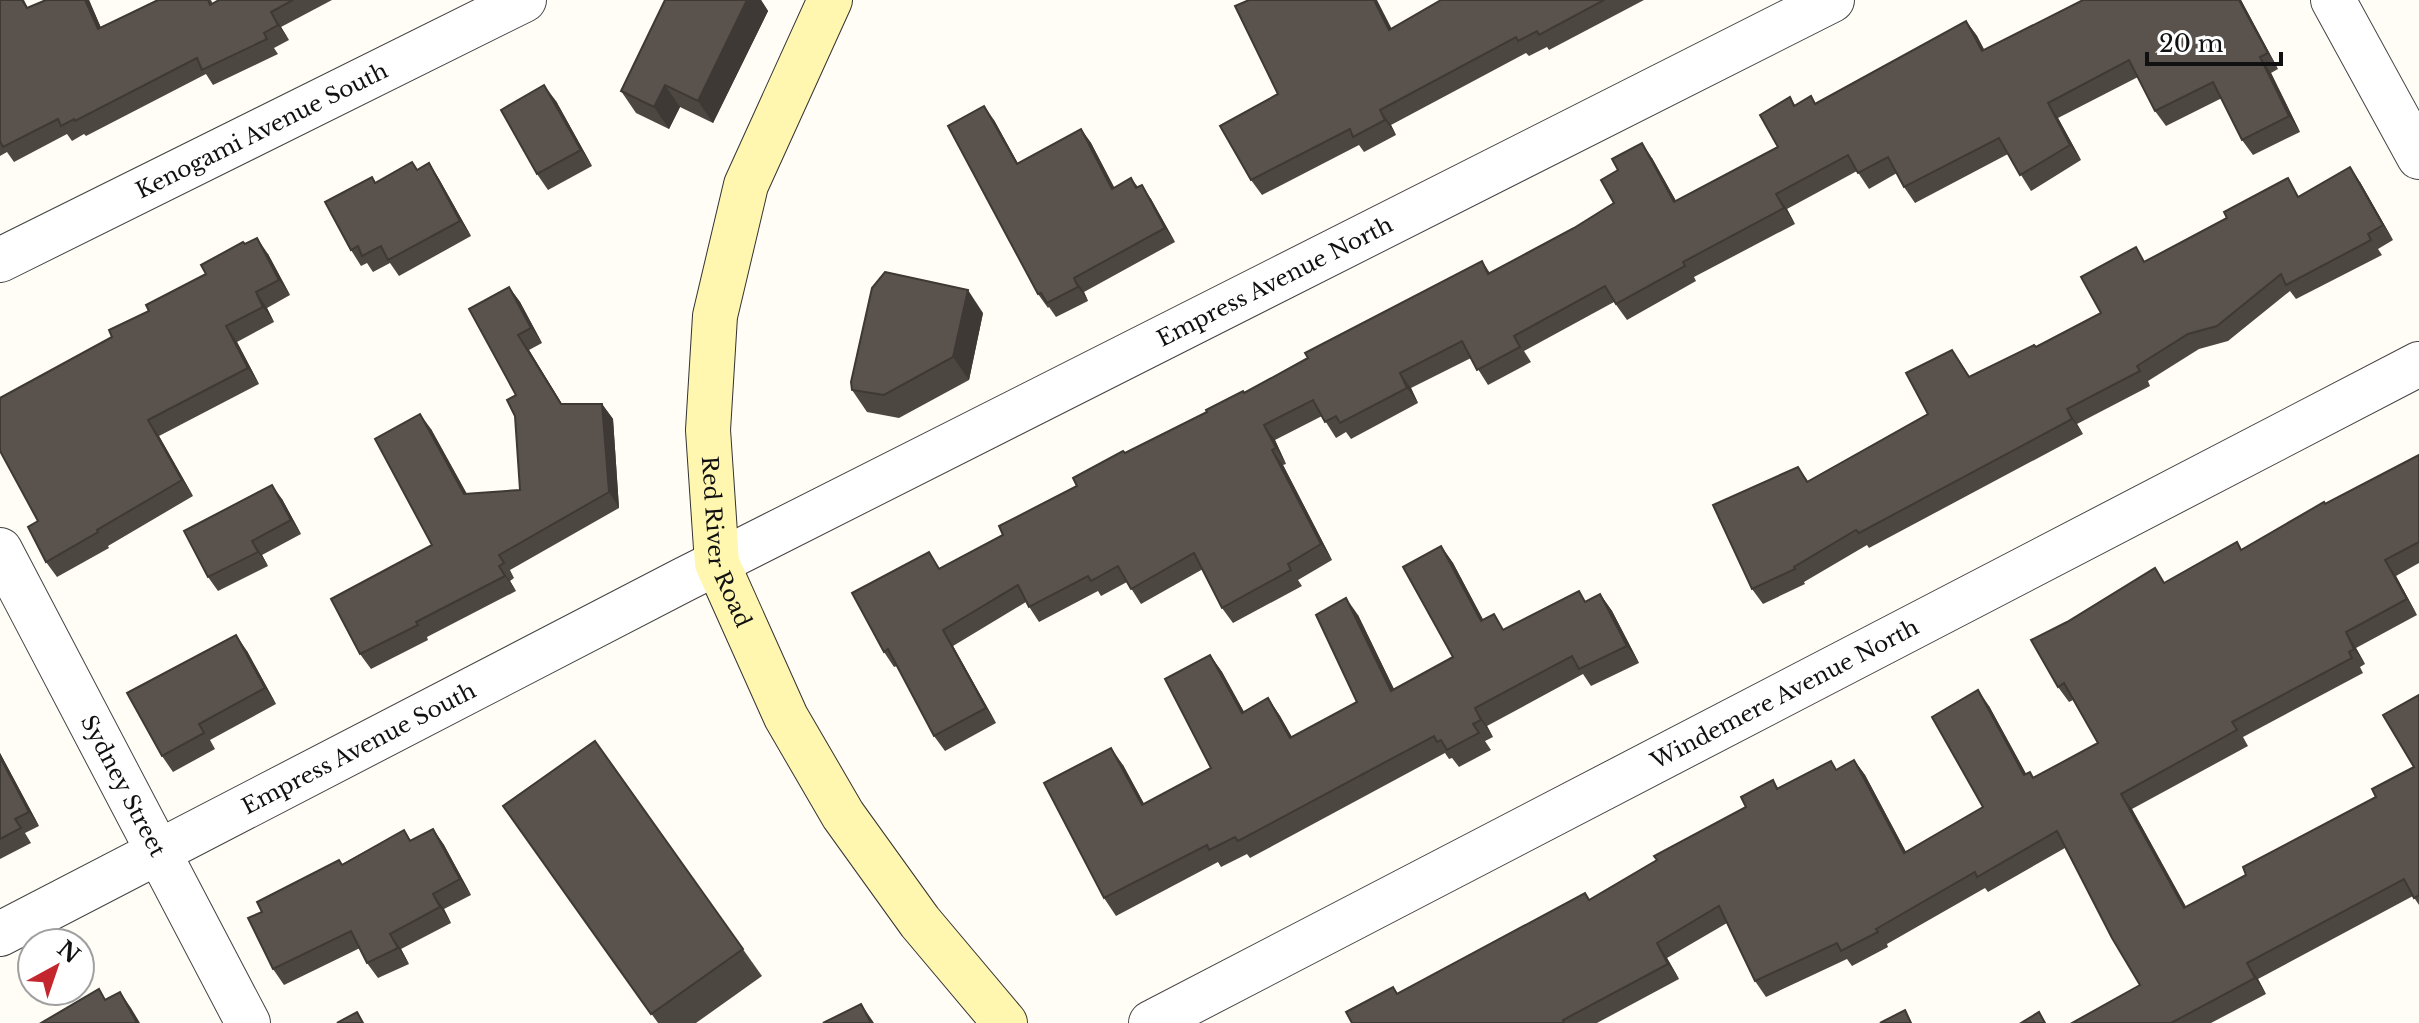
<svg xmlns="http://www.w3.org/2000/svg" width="2419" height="1023" viewBox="0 0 2419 1023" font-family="'Libre Baskerville',serif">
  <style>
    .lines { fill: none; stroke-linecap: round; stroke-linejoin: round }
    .minor-casing { stroke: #444; stroke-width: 46 }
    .secondary-casing { stroke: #333; stroke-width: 46 }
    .minor { stroke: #fff; stroke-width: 44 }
    .secondary { stroke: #fff6b0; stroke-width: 44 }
    .wall { fill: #4d4742 }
    .shaded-wall { fill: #3f3936 }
    .building { fill: #5a524d; stroke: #3f3936; stroke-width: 2 }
    .labels { text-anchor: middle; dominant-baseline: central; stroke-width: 8; stroke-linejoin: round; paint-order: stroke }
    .street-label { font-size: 22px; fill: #111; stroke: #fff }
  </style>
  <rect width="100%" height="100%" fill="#fffdf5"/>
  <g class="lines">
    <g class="minor-casing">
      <g id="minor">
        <path d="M 2333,0 L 2419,157"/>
        <path id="s1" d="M 0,260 L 524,0"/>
        <path id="s2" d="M 0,550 L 248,1023"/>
        <path id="s3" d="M 0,934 L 683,580 L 1832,0"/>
        <path id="s4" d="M 1151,1023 L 2419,364"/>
      </g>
    </g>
    <g class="secondary-casing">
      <g id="secondary">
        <path id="s5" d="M 830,0 L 746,185 L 715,316 L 708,430 L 717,563 L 786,717 L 843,815 L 920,922 L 1005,1023"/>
      </g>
    </g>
    <use href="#minor" class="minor"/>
    <use href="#secondary" class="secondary"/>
  </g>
  <g class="wall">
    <path d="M 0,0 L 24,0 L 28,8 L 46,0 L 89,0 L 101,28 L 158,0 L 211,0 L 213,4 L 219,0 L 332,0 L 281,27 L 289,40 L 274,48 L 278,54 L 213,85 L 206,74 L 86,136 L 84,134 L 72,141 L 67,134 L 14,162 L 7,152 L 0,156 Z"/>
    <path d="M 665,0 L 761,0 L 768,11 L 713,123 L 680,107 L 669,129 L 636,113 L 621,91 Z"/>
    <path d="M 1441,0 L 1644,0 L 1549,50 L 1547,47 L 1529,56 L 1526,53 L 1391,125 L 1396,135 L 1364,152 L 1359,145 L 1262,195 L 1251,180 L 1278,94 Z"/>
    <path d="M 2083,0 L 2241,0 L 2278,69 L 2271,73 L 2300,132 L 2253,155 L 2242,140 L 2222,98 L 2166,126 L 2155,111 L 2138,77 L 2058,118 L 2081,160 L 2031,191 L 2008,154 L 1915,203 L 1904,187 L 1897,173 L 1869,189 L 1857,171 L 1787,209 L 1795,224 L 1694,277 L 1696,281 L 1627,320 L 1614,302 L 1524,351 L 1531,362 L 1488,385 L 1471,358 L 1411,388 L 1418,403 L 1351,439 L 1346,432 L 1336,438 L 1322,416 L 1275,440 L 1286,464 L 1283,465 L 1332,560 L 1298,580 L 1302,586 L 1233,623 L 1222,608 L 1203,569 L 1141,604 L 1127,582 L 1101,596 L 1098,591 L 1039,622 L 1026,602 L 953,646 L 996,723 L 945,751 L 934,736 L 897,666 L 894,667 L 884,652 L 940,568 L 1003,535 L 1125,453 L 1244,393 L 1482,261 L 1490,273 L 1574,228 L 1614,203 L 1652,158 L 1676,201 L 1778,147 L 1790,97 L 1795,105 L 1816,103 L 1966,21 L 1977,36 L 1984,50 Z"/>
    <path d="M 556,101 L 592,166 L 548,190 L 537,174 Z"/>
    <path d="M 994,120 L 1018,164 L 1081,129 L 1091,143 L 1114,188 L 1131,178 L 1138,187 L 1151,199 L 1175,242 L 1084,292 L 1088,301 L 1056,317 L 1049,307 L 1048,308 L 1038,294 Z"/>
    <path d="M 412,162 L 417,170 L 429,163 L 439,179 L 471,236 L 399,276 L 390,263 L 373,272 L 367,263 L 361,266 L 351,250 L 372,177 L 376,183 Z"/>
    <path d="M 2360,182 L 2393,240 L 2378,249 L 2382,255 L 2296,299 L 2290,291 L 2228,341 L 2199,349 L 2148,381 L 2150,386 L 2077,424 L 2083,434 L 1869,548 L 1867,545 L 1804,582 L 1805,584 L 1763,604 L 1752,589 L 1798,467 L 1808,481 L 1928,414 L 1952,350 L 1970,377 L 2036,347 L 2101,313 L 2145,261 L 2300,196 Z"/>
    <path d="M 245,244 L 268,254 L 290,295 L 267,308 L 274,322 L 237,342 L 259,384 L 159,436 L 193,496 L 108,546 L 109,548 L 57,577 L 46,562 L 38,521 L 112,337 L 149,311 L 206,274 Z"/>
    <path d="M 509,287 L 520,302 L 542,343 L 529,350 L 562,404 L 602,404 L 613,419 L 619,508 L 510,570 L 514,578 L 510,581 L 516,591 L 427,637 L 428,640 L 371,669 L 360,654 L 432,545 L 431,429 L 467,494 L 520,490 Z"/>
    <path d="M 983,313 L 969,380 L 899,418 L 867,412 L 852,390 Z"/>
    <path d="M 2419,455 L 2419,563 L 2396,576 L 2417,615 L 2356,648 L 2365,664 L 2360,667 L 2363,673 L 2243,737 L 2248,746 L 2132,809 L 2186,907 L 2246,875 L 2376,797 L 2414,767 L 2419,695 L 2419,905 L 2413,896 L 2258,979 L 2266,994 L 2211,1023 L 2072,1023 L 2140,985 L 2065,848 L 1988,892 L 1985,888 L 1887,944 L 1888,947 L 1852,966 L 1847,959 L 1766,997 L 1755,981 L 1727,923 L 1667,958 L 1679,979 L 1597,1023 L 1352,1023 L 1393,987 L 1398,994 L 1590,900 L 1746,807 L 1773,780 L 1778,788 L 1837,769 L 1854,760 L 1865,775 L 1906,852 L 1983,807 L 1989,706 L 2026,774 L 2034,778 L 2098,743 L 2073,700 L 2069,702 L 2058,687 L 2165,583 L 2242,549 Z"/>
    <path d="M 282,499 L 301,534 L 262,555 L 268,566 L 218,591 L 208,577 Z"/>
    <path d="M 1441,546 L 1453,563 L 1483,620 L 1505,630 L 1587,601 L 1600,594 L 1612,611 L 1639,663 L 1591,686 L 1583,674 L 1487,726 L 1493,737 L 1485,741 L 1491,750 L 1459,767 L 1452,758 L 1449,759 L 1445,753 L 1250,858 L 1247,854 L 1221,867 L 1218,862 L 1116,916 L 1104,898 L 1123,765 L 1144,804 L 1211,768 L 1210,655 L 1222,672 L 1244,712 L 1268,698 L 1280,716 L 1292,737 L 1357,702 L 1358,615 L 1394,689 L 1453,657 Z"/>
    <path d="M 247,651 L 276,704 L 210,740 L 215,749 L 173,772 L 162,756 Z"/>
    <path d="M 595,741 L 762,976 L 696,1023 L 658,1023 L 503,806 Z"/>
    <path d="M 0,753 L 39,826 L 25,833 L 31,843 L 0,859 Z"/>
    <path d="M 433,829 L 444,845 L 471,895 L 444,909 L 451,923 L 401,949 L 409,964 L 378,978 L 367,963 L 360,948 L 284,985 L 273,969 L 262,912 L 342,864 L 404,830 L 411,841 Z"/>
  </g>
  <g class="shaded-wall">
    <path d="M 85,0 L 89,0 L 108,44 L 98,29 Z"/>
    <path d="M 747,0 L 761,0 L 768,11 L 713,123 L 698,101 Z"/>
    <path d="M 1374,0 L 1377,0 L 1400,45 L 1389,30 Z"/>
    <path d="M 2239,0 L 2241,0 L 2278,69 L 2268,53 Z"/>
    <path d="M 271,12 L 281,27 L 289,40 L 278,25 Z"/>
    <path d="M 1966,21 L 1977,36 L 1993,66 L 1982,51 Z"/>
    <path d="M 2260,57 L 2271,73 L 2300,132 L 2289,116 Z"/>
    <path d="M 544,85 L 556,101 L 592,166 L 581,150 Z"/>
    <path d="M 665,85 L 680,107 L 669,129 L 654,107 Z"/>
    <path d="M 2048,103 L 2058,118 L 2081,160 L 2070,145 Z"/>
    <path d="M 984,106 L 994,120 L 1026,178 L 1017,164 Z"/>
    <path d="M 1380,110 L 1391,125 L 1396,135 L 1385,120 Z"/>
    <path d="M 1081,129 L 1091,143 L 1122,202 L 1112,189 Z"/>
    <path d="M 1642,143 L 1652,158 L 1685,217 L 1674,202 Z"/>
    <path d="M 429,163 L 439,179 L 471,236 L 460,221 Z"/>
    <path d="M 2350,167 L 2360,182 L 2393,240 L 2383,225 Z"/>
    <path d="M 1142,185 L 1151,199 L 1175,242 L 1165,228 Z"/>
    <path d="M 1776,194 L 1787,209 L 1795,224 L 1784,208 Z"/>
    <path d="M 257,238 L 268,254 L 290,295 L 279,280 Z"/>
    <path d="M 1074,278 L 1084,292 L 1088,301 L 1078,287 Z"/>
    <path d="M 509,287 L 520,302 L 542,343 L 531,328 Z"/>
    <path d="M 968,290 L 983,313 L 969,380 L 953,357 Z"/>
    <path d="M 256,292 L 267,308 L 274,322 L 263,307 Z"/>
    <path d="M 226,326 L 237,342 L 259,384 L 248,368 Z"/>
    <path d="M 518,335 L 529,350 L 571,419 L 561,404 Z"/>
    <path d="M 1400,373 L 1411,388 L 1418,403 L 1407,388 Z"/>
    <path d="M 602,404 L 613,419 L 619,508 L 609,492 Z"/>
    <path d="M 2067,409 L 2077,424 L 2083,434 L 2072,419 Z"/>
    <path d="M 420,414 L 431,429 L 475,509 L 464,494 Z"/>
    <path d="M 148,420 L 159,436 L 193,496 L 182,480 Z"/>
    <path d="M 1264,425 L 1275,440 L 1286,464 L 1276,448 Z"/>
    <path d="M 1272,450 L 1283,465 L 1332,560 L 1321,544 Z"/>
    <path d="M 272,485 L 282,499 L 301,534 L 291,520 Z"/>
    <path d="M 252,541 L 262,555 L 268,566 L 258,552 Z"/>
    <path d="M 1441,546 L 1453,563 L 1493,638 L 1481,621 Z"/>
    <path d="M 2385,560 L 2396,576 L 2417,615 L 2407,599 Z"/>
    <path d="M 499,566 L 510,581 L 516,591 L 505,576 Z"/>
    <path d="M 1600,594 L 1612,611 L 1639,663 L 1627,646 Z"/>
    <path d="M 1346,598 L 1358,615 L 1403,708 L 1391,691 Z"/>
    <path d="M 943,630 L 953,646 L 996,723 L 986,708 Z"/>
    <path d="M 2346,632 L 2356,648 L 2365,664 L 2354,649 Z"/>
    <path d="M 236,635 L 247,651 L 276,704 L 265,688 Z"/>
    <path d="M 1210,655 L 1222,672 L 1254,730 L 1242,713 Z"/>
    <path d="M 1978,690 L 1989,706 L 2035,790 L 2024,775 Z"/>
    <path d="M 1268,698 L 1280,716 L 1302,755 L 1290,738 Z"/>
    <path d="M 1475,708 L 1487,726 L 1493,737 L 1481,720 Z"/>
    <path d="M 1111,748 L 1123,765 L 1154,822 L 1142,805 Z"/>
    <path d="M 0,753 L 39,826 L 29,812 L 0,757 Z"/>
    <path d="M 1854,760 L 1865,775 L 1915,869 L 1904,853 Z"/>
    <path d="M 2121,794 L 2132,809 L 2195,923 L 2184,908 Z"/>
    <path d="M 433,829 L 444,845 L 471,895 L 460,879 Z"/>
    <path d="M 433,894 L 444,909 L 451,923 L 440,907 Z"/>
    <path d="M 390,934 L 401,949 L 409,964 L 398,948 Z"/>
    <path d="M 1657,943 L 1667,958 L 1679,979 L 1668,964 Z"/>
    <path d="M 2247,963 L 2258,979 L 2266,994 L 2255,978 Z"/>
    <path d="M 120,992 L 131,1008 L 140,1023 L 137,1023 Z"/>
    <path d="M 861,1004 L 872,1020 L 874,1023 L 871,1023 Z"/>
  </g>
  <g class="building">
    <path d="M 0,0 L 22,0 L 27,8 L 46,0 L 85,0 L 98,29 L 158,0 L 208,0 L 210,5 L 219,0 L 293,0 L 271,12 L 278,25 L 264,33 L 267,39 L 202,70 L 197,58 L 75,121 L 74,119 L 61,126 L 58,119 L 3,147 L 0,141 Z"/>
    <path d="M 665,0 L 747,0 L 698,101 L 665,85 L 654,107 L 621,91 Z"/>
    <path d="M 1249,0 L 1374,0 L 1389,30 L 1441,0 L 1604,0 L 1539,35 L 1537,31 L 1518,41 L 1516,37 L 1380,110 L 1385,120 L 1353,137 L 1350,129 L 1251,180 L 1220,126 L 1278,94 L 1235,6 Z"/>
    <path d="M 2083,0 L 2239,0 L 2268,53 L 2260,57 L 2289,116 L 2242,140 L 2213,82 L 2155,111 L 2129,60 L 2048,103 L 2070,145 L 2020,175 L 1999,138 L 1904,187 L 1888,157 L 1858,173 L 1848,155 L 1776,194 L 1784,208 L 1683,262 L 1685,266 L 1616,304 L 1605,286 L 1514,336 L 1520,347 L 1477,370 L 1462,341 L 1400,373 L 1407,388 L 1340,423 L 1336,416 L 1325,422 L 1313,400 L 1264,425 L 1276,448 L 1272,450 L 1321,544 L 1288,564 L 1291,570 L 1222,608 L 1194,553 L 1131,589 L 1118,566 L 1091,581 L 1088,576 L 1029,607 L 1018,585 L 943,630 L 986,708 L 934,736 L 888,649 L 884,652 L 852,593 L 929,552 L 939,569 L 1003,535 L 999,526 L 1077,486 L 1073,478 L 1123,451 L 1125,453 L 1207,412 L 1206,410 L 1243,391 L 1244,393 L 1308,358 L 1305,353 L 1482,261 L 1488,274 L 1574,228 L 1614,203 L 1601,180 L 1618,170 L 1612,159 L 1642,143 L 1674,202 L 1778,147 L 1760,115 L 1790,97 L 1794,106 L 1811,96 L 1815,104 L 1966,21 L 1982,51 Z"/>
    <path d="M 544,85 L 581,150 L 537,174 L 501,110 Z"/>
    <path d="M 984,106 L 1017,164 L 1081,129 L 1112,189 L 1131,178 L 1136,188 L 1142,185 L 1165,228 L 1074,278 L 1078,287 L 1047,303 L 1041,293 L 1038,294 L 948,126 Z"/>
    <path d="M 412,162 L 417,170 L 429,163 L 460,221 L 388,260 L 381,246 L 362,256 L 358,246 L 351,250 L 325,202 L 372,177 L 375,183 Z"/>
    <path d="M 2350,167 L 2383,225 L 2368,234 L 2371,240 L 2286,285 L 2281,274 L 2217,326 L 2188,334 L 2137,366 L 2140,371 L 2067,409 L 2072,419 L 1859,533 L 1856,530 L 1794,567 L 1795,569 L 1752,589 L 1713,505 L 1798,467 L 1807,482 L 1928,414 L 1906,373 L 1952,350 L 1969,377 L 2034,345 L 2036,347 L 2101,313 L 2081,277 L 2136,247 L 2144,262 L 2227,218 L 2224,212 L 2288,178 L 2298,197 Z"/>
    <path d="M 257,238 L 279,280 L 256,292 L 263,307 L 226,326 L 248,368 L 148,420 L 182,480 L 97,530 L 98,532 L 46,562 L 28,527 L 38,521 L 0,451 L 0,398 L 112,337 L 109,330 L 149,311 L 146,305 L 206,274 L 201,265 L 243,242 L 245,244 Z"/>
    <path d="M 885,272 L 968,290 L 953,357 L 884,395 L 852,390 L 851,382 L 872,288 Z"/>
    <path d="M 509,287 L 531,328 L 518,335 L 561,404 L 602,404 L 609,492 L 499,555 L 504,563 L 499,566 L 505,576 L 416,622 L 418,625 L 360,654 L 331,599 L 432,545 L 375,439 L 420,414 L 464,494 L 520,490 L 515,416 L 507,400 L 516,395 L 469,309 Z"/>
    <path d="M 2419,455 L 2419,542 L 2385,560 L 2407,599 L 2346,632 L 2354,649 L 2349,652 L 2352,658 L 2232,722 L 2237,730 L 2121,794 L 2184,908 L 2246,875 L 2243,867 L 2376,797 L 2372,789 L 2414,767 L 2383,715 L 2419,695 L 2419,895 L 2414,898 L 2404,879 L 2247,963 L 2255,978 L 2171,1023 L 2072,1023 L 2140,985 L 2112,938 L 2057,831 L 1977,877 L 1975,872 L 1876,929 L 1878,932 L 1841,951 L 1837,943 L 1755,981 L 1719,906 L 1657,943 L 1668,964 L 1563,1020 L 1564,1023 L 1352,1023 L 1346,1012 L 1393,987 L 1397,994 L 1585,893 L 1589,900 L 1657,860 L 1654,856 L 1746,807 L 1741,797 L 1773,780 L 1777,789 L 1831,761 L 1836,770 L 1854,760 L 1904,853 L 1983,807 L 1932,717 L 1978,690 L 2024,775 L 2030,772 L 2033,778 L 2098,743 L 2064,683 L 2058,687 L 2031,640 L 2067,622 L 2155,568 L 2164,583 L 2237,542 L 2241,550 L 2324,502 L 2325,504 Z"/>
    <path d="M 272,485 L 291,520 L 252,541 L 258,552 L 208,577 L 184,531 Z"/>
    <path d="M 1441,546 L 1481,621 L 1494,614 L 1503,630 L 1579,591 L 1585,602 L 1600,594 L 1627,646 L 1579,669 L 1572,656 L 1475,708 L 1481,720 L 1473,724 L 1479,733 L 1447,750 L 1441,740 L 1437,742 L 1434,736 L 1238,841 L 1235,837 L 1209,850 L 1207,845 L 1104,898 L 1044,783 L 1111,748 L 1142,805 L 1211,768 L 1165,679 L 1210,655 L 1242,713 L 1268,698 L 1290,738 L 1357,702 L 1316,615 L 1346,598 L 1391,691 L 1453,657 L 1403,567 Z"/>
    <path d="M 236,635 L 265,688 L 199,724 L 204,733 L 162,756 L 127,693 Z"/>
    <path d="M 595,741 L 743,949 L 651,1014 L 503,806 Z"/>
    <path d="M 0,757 L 29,812 L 15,819 L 21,828 L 0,839 Z"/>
    <path d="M 433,829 L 460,879 L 433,894 L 440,907 L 390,934 L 398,948 L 367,963 L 351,931 L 273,969 L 248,918 L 262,912 L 257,902 L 339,860 L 342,865 L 404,830 L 410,841 Z"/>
    <path d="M 99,989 L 105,1000 L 120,992 L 137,1023 L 41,1023 Z"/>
    <path d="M 861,1004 L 871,1023 L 823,1023 Z"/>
    <path d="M 1905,1010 L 1911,1023 L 1880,1023 Z"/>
    <path d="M 357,1012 L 363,1023 L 337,1023 Z"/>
    <path d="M 2039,1012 L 2045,1023 L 2021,1023 Z"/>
  </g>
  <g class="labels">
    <g class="street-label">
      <text stroke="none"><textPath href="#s1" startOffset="292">Kenogami Avenue South</textPath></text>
      <text stroke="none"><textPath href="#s3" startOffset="1432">Empress Avenue North</textPath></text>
      <text stroke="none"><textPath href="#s5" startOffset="566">Red River Road</textPath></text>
      <text stroke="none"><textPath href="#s4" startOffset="714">Windemere Avenue North</textPath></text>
      <text stroke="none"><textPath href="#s3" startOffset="404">Empress Avenue South</textPath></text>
      <text stroke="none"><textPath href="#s2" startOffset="266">Sydney Street</textPath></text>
    </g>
  </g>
  <g transform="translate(56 967) rotate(40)"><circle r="38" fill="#ffffff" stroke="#a0a0a0" stroke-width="2"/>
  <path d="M0-6L14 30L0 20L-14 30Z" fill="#c4262e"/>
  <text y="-12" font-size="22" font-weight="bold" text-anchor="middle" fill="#111111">N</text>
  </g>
  <path d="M2147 52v12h134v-12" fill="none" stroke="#111111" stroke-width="4"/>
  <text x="2159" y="52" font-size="24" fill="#111111" stroke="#ffffff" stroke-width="6" paint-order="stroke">20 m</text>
</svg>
